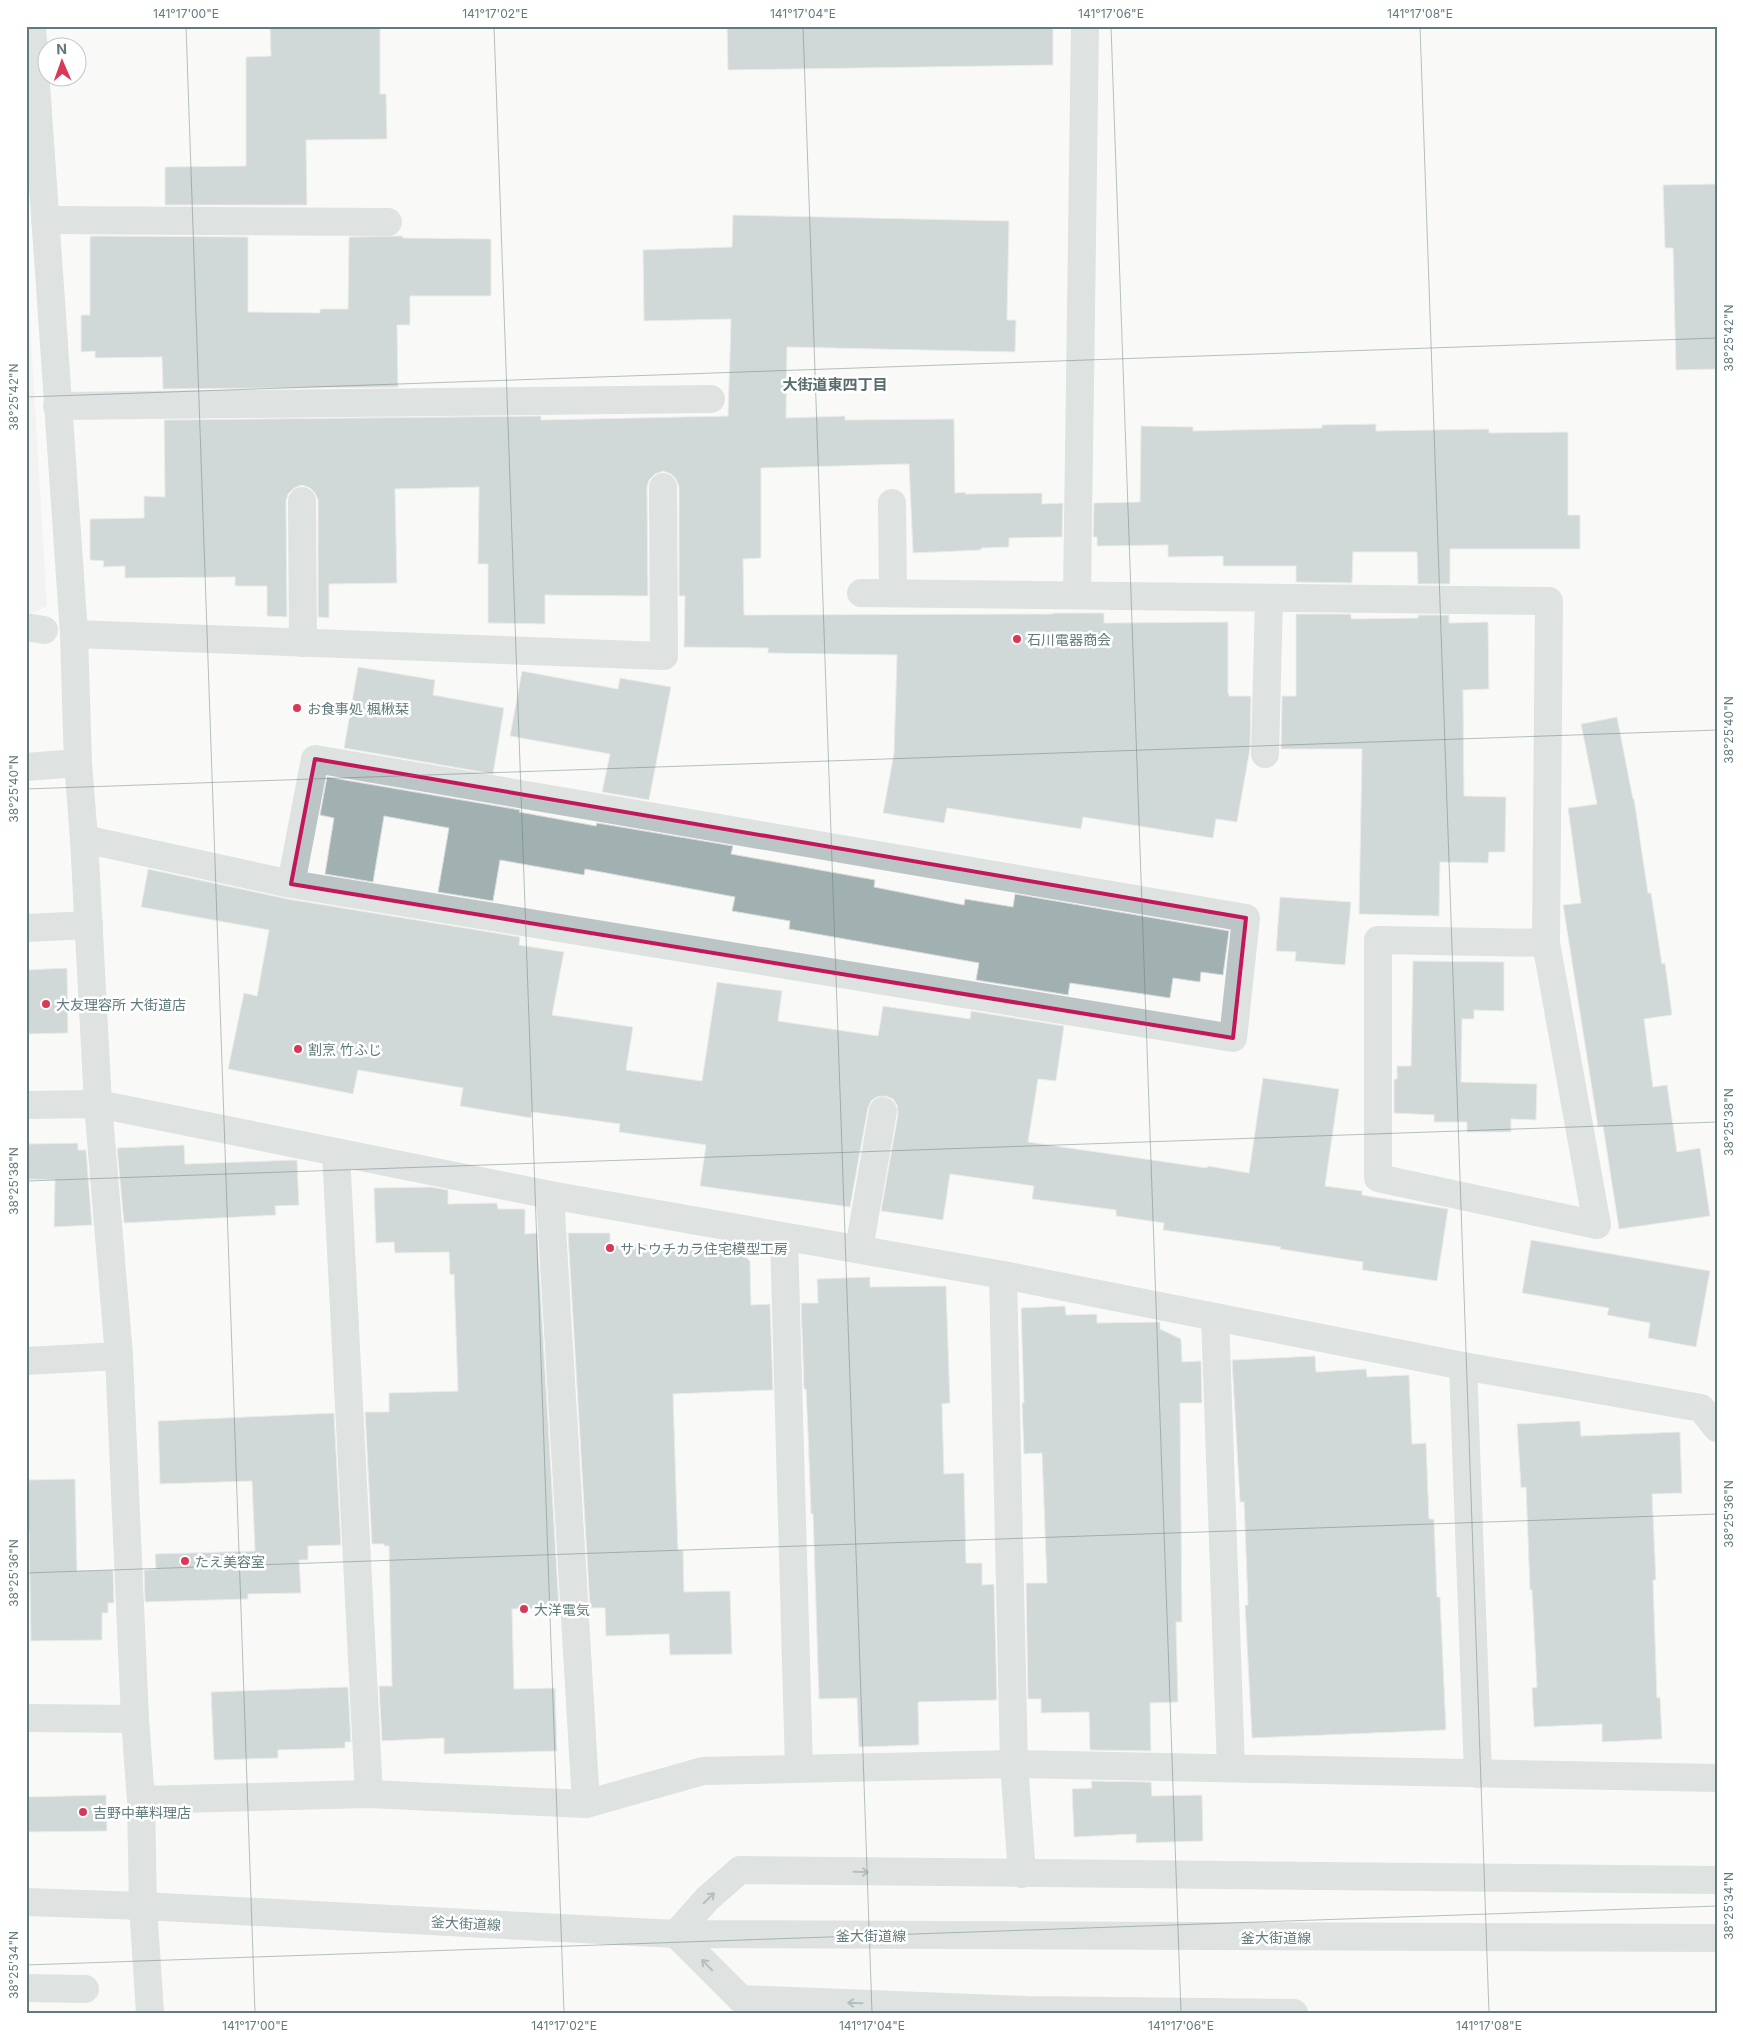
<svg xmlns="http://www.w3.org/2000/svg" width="1743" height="2039" viewBox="0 0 1743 2039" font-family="Inter,'Noto Sans JP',sans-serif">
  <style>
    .built { fill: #e7e9e9 }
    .building { fill: #a1b1b1; stroke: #dbdbda }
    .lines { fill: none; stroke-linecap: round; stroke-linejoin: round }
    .minor { stroke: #bcc5c6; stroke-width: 28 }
    .oneway { stroke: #617a7b }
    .marked { fill: none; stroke: #c2185b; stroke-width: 4; stroke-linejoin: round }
    .ticks { fill: none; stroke: #617a7b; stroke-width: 1; stroke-opacity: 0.45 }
    .poi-dot { fill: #d93856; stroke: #fff; stroke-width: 2 }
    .labels { text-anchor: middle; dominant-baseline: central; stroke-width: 5; stroke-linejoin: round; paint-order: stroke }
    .poi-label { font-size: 14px; fill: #617a7b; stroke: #fff; text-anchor: start }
    .street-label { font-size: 14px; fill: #617a7b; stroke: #fff }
    .neighbourhood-label { font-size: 15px; font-weight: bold; fill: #586c6c; stroke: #fff }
    .neatline { fill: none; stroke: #617a7b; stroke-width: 2 }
    .ticks-label { font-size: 12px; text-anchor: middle; fill: #617a7b }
  </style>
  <rect width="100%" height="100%" fill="#f9f9f8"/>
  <path class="built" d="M 26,259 L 47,606 L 33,613 L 26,612 Z"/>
  <g class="building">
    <path d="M 270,26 L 380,26 L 380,94 L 386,94 L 387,139 L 306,140 L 307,205 L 165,205 L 165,167 L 246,166 L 246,57 L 271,56 Z"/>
    <path d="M 727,26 L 1053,26 L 1053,65 L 728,70 Z"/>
    <path d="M 1717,184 L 1717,369 L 1676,370 L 1673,248 L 1665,248 L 1663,185 Z"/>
    <path d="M 733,215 L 1009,221 L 1007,320 L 1016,320 L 1015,352 L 787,347 L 786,418 L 845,416 L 845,420 L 954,419 L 955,493 L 965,492 L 965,494 L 1042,493 L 1042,504 L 1063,503 L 1062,537 L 1009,538 L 1009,547 L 981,548 L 981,550 L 913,553 L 909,464 L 761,468 L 761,558 L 743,559 L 744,615 L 1053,614 L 1053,613 L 1104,613 L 1104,623 L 1228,622 L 1228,693 L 1229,694 L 1229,696 L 1251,696 L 1250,749 L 1237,822 L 1216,819 L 1213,838 L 1083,817 L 1081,829 L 947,808 L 944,823 L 883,813 L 894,753 L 897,655 L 768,653 L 768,648 L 684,647 L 685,596 L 679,596 L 679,487 L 676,479 L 671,474 L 663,471 L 655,474 L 649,480 L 647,487 L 648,596 L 545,595 L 545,624 L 488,623 L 488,564 L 478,564 L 479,487 L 395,489 L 397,583 L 329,584 L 329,618 L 318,617 L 318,500 L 315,493 L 310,488 L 302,485 L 294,488 L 288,494 L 286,501 L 287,617 L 267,616 L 267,586 L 235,586 L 235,577 L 125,578 L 125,566 L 103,567 L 104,561 L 90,560 L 90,519 L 144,518 L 144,496 L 165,497 L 164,420 L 541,416 L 541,420 L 728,416 L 731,319 L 644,321 L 643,250 L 732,247 Z"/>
    <path d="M 90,236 L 248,237 L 248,312 L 320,313 L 320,309 L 348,309 L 349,237 L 403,236 L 403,238 L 491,239 L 491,296 L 410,296 L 410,325 L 397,325 L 398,387 L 163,389 L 162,357 L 95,358 L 95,351 L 81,352 L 81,315 L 90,315 Z"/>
    <path d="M 1376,424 L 1376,431 L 1489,429 L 1489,433 L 1568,432 L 1568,515 L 1580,515 L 1580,549 L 1450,549 L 1450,584 L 1418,584 L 1417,552 L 1353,552 L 1352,583 L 1296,582 L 1296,566 L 1223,566 L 1223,556 L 1168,557 L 1168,545 L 1097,546 L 1097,537 L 1093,537 L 1094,503 L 1140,502 L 1141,426 L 1193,427 L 1193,431 L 1322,428 L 1322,425 Z"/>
    <path d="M 1296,614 L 1351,614 L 1351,619 L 1418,618 L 1418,615 L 1449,615 L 1449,623 L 1488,622 L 1489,689 L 1463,690 L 1464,796 L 1506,797 L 1505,852 L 1489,852 L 1488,863 L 1440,862 L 1439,916 L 1359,914 L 1362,749 L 1281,749 L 1282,696 L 1296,696 Z"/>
    <path d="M 358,667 L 435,680 L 433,695 L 504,708 L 493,774 L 344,748 Z"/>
    <path d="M 522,671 L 618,689 L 620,678 L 671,687 L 649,800 L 602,792 L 610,754 L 510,736 Z"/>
    <path d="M 1617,717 L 1633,799 L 1634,799 L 1648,893 L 1651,893 L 1662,964 L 1665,963 L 1672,1015 L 1644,1019 L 1653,1087 L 1667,1085 L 1677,1152 L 1700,1148 L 1710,1216 L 1619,1229 L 1603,1126 L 1598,1127 L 1563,905 L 1581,903 L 1568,808 L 1597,804 L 1581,724 Z"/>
    <path d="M 327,777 L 520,810 L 519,812 L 596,826 L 597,823 L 733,846 L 731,854 L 875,880 L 874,887 L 964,905 L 965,899 L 1013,907 L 1015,894 L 1229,931 L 1223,975 L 1201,972 L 1200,982 L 1173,978 L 1170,998 L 1070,983 L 1068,995 L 976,980 L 979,963 L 789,929 L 790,921 L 732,911 L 735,897 L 585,869 L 584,875 L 500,860 L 493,901 L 438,892 L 449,828 L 384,816 L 373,882 L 325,874 L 334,818 L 320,815 Z"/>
    <path d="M 148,869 L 288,899 L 520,937 L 519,945 L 564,952 L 552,1015 L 633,1027 L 626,1070 L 702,1081 L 717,982 L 782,991 L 778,1021 L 878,1036 L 883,1006 L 970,1019 L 971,1011 L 1064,1026 L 1056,1081 L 1038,1079 L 1028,1142 L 1207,1168 L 1208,1166 L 1249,1173 L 1263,1078 L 1339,1089 L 1325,1186 L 1362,1191 L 1362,1195 L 1448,1209 L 1437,1281 L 1362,1270 L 1363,1262 L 1280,1249 L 1281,1247 L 1163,1230 L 1164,1223 L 1116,1216 L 1116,1210 L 1032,1199 L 1034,1186 L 950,1174 L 943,1220 L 881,1211 L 898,1114 L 897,1105 L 893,1099 L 886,1096 L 877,1097 L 871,1101 L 868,1108 L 850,1207 L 700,1186 L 706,1145 L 619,1132 L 620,1124 L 532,1112 L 531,1118 L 460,1106 L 463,1088 L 358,1070 L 353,1094 L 228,1069 L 244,993 L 257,996 L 269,930 L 141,907 Z"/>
    <path d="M 1280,897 L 1351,902 L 1345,965 L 1295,961 L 1296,952 L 1276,951 Z"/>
    <path d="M 1413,961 L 1504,962 L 1504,1011 L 1474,1010 L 1474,1019 L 1462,1019 L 1461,1082 L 1537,1084 L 1536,1120 L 1511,1119 L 1511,1132 L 1467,1132 L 1467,1122 L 1434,1122 L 1434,1115 L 1394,1113 L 1394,1079 L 1397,1079 L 1397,1066 L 1411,1066 Z"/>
    <path d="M 67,968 L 68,1033 L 26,1034 L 26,970 Z"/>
    <path d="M 78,1143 L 78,1150 L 86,1150 L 92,1225 L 54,1227 L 55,1180 L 26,1179 L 26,1144 Z"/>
    <path d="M 184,1145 L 185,1164 L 297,1160 L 299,1205 L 275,1206 L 276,1215 L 124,1223 L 117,1148 Z"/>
    <path d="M 431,1187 L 448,1190 L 448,1204 L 497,1203 L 498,1209 L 525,1209 L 525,1234 L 537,1233 L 559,1608 L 512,1609 L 514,1689 L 555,1688 L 557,1751 L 444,1754 L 444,1738 L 382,1741 L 379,1686 L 392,1686 L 389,1546 L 384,1546 L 384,1544 L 372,1544 L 365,1412 L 389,1412 L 389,1393 L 458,1391 L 454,1274 L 450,1275 L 449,1252 L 395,1253 L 394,1242 L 376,1243 L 374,1188 Z"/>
    <path d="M 568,1233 L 610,1233 L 610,1246 L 658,1244 L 658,1250 L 735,1248 L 750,1261 L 751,1305 L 770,1304 L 773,1390 L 673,1394 L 678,1550 L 683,1550 L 684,1592 L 730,1591 L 732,1654 L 670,1655 L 669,1634 L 606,1636 L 605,1608 L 590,1608 Z"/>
    <path d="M 1531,1240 L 1710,1271 L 1696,1347 L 1648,1338 L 1650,1323 L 1607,1315 L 1609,1308 L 1522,1293 Z"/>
    <path d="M 870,1277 L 870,1287 L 946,1286 L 950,1403 L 942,1404 L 944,1474 L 964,1473 L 966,1563 L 982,1563 L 982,1585 L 994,1584 L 997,1700 L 918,1702 L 919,1745 L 859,1747 L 857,1698 L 819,1699 L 813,1514 L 811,1514 L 808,1433 L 806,1389 L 804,1389 L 801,1303 L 818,1303 L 817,1279 Z"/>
    <path d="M 1065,1306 L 1066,1315 L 1097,1314 L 1097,1323 L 1160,1322 L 1160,1329 L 1181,1339 L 1182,1362 L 1201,1361 L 1202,1403 L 1180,1403 L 1182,1622 L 1176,1622 L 1178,1702 L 1150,1703 L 1151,1751 L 1090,1750 L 1089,1712 L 1041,1713 L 1041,1699 L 1028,1699 L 1026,1583 L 1047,1583 L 1042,1453 L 1024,1454 L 1022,1403 L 1024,1403 L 1021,1308 Z"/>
    <path d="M 1315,1356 L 1316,1372 L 1366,1369 L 1367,1377 L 1409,1375 L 1412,1444 L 1426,1443 L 1429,1519 L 1434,1519 L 1437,1597 L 1440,1597 L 1446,1730 L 1252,1738 L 1245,1605 L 1248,1605 L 1244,1502 L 1240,1502 L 1232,1360 Z"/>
    <path d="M 334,1413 L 341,1545 L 308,1546 L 308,1560 L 299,1560 L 301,1593 L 248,1594 L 248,1599 L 145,1602 L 144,1570 L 156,1569 L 155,1554 L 255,1551 L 252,1481 L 160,1484 L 158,1421 Z"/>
    <path d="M 1580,1421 L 1581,1436 L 1680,1432 L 1682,1493 L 1652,1494 L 1656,1580 L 1653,1580 L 1657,1698 L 1660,1697 L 1662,1739 L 1602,1742 L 1602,1724 L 1534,1727 L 1532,1688 L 1537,1687 L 1532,1590 L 1530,1590 L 1526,1487 L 1521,1488 L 1517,1424 Z"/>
    <path d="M 75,1479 L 77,1571 L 113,1570 L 114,1603 L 108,1603 L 108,1613 L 102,1613 L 102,1640 L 31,1641 L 29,1531 L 26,1531 L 26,1480 Z"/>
    <path d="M 348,1687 L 351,1742 L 345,1742 L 345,1748 L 278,1750 L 278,1758 L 214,1760 L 211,1692 Z"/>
    <path d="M 1091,1781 L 1151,1782 L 1152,1796 L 1202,1795 L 1203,1841 L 1136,1843 L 1136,1834 L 1074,1837 L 1072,1789 L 1092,1788 Z"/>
    <path d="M 106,1795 L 107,1831 L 26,1832 L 26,1797 Z"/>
  </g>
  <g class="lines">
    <g class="minor">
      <path d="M 32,26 L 74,634 L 78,763 L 84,839 L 98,1104 L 119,1356 L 135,1719 L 141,1800 L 143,1906 L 150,2013"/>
      <path d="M 45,220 L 388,222"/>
      <path d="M 57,406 L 711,399"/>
      <path d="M 302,501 L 303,643"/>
      <path d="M 892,503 L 893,593"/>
      <path d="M 861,593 L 1549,601 L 1546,943 L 1597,1225 L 1378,1178 L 1378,940 L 1546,943"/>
      <path d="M 1077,595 L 1085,26"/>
      <path d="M 26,627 L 44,630"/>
      <path d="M 74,634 L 664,656 L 663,487"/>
      <path d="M 1265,754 L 1269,598"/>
      <path d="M 26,767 L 78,763"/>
      <path d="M 84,839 L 291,884 L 1233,1038 L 1246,918 L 315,759 L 291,884"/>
      <path d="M 26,928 L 89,925"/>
      <path d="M 26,1105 L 98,1104 L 550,1195 L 1003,1275 L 1463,1366 L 1701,1408 L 1717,1428"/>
      <path d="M 336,1153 L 369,1794"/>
      <path d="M 550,1195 L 586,1804"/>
      <path d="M 784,1238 L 799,1768"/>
      <path d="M 859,1249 L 883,1111"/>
      <path d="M 1003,1275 L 1014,1764 L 1022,1874"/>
      <path d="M 1215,1317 L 1231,1768"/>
      <path d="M 26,1361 L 119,1356"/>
      <path d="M 1463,1366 L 1478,1774"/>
      <path d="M 26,1718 L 135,1719"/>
      <path d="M 141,1800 L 369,1794 L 586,1804 L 703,1771 L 1014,1764 L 1717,1778"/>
      <path d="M 26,1902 L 143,1906 L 676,1934 L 1717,1938"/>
      <path d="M 26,1988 L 85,1989"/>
      <path d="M 1294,2013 L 1026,2010 L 741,1999 L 676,1934 L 707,1899 L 740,1870 L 1717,1880"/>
    </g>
  </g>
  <defs><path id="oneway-shaft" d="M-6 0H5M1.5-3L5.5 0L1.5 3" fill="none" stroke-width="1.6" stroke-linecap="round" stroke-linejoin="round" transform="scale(1.25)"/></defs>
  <g class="oneway">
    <use href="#oneway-shaft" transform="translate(861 1872) rotate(1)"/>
    <use href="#oneway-shaft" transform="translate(709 1898) rotate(-44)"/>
    <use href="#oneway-shaft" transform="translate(707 1965) rotate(-134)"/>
    <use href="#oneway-shaft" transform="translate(855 2003) rotate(-178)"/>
  </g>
  <path d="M0 0H1743V2039H0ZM 315,759 L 1246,918 L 1233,1038 L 291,884 Z" fill="#f9f9f8" fill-opacity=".55" fill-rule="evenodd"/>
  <path class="marked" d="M 315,759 L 1246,918 L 1233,1038 L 291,884 Z"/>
  <path class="ticks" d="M 186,26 L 255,2013M 494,26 L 564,2013M 803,26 L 872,2013M 1111,26 L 1181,2013M 1420,26 L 1489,2013M 26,397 L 1717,338M 26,789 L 1717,730M 26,1181 L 1717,1122M 26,1573 L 1717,1514M 26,1965 L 1717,1906"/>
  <g class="poi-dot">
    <circle cx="1017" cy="639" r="5"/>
    <circle cx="297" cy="708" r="5"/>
    <circle cx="46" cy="1004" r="5"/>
    <circle cx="298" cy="1049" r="5"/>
    <circle cx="610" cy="1248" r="5"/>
    <circle cx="185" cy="1561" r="5"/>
    <circle cx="524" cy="1609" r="5"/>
    <circle cx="83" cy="1812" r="5"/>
  </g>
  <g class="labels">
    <g class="poi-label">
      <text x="1027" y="639">石川電器商会</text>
      <text x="307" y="708">お食事処 楓楸栞</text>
      <text x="56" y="1004">大友理容所 大街道店</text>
      <text x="308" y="1049">割烹 竹ふじ</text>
      <text x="620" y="1248">サトウチカラ住宅模型工房</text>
      <text x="195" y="1561">たえ美容室</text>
      <text x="534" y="1609">大洋電気</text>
      <text x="93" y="1812">吉野中華料理店</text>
    </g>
    <g class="street-label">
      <text transform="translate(466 1923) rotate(3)">釜大街道線</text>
      <text x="871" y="1935">釜大街道線</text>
      <text x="1276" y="1937">釜大街道線</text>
    </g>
    <g class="neighbourhood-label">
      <text x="835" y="384">大街道東四丁目</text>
    </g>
  </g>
  <rect width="1743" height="2039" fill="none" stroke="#ffffff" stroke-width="55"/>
  <g transform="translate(62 62) rotate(358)"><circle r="24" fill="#ffffff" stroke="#c0caca"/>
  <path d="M0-4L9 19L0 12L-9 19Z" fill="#d93856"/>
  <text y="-8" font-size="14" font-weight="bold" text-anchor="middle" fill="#617a7b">N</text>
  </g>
  <rect x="28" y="28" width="1688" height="1984" class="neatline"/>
  <g class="ticks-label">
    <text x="186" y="18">141°17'00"E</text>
    <text x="495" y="18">141°17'02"E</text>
    <text x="803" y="18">141°17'04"E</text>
    <text x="1111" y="18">141°17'06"E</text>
    <text x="1420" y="18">141°17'08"E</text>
    <text transform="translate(1729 338) rotate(-90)" y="4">38°25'42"N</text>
    <text transform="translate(14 397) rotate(-90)" y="4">38°25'42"N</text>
    <text transform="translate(1729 730) rotate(-90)" y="4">38°25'40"N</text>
    <text transform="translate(14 789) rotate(-90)" y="4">38°25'40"N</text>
    <text transform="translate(1729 1122) rotate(-90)" y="4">38°25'38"N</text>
    <text transform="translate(14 1181) rotate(-90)" y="4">38°25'38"N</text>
    <text transform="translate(1729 1514) rotate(-90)" y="4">38°25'36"N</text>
    <text transform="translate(14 1573) rotate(-90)" y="4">38°25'36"N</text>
    <text transform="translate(1729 1906) rotate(-90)" y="4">38°25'34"N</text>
    <text transform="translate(14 1965) rotate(-90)" y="4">38°25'34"N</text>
    <text x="255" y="2030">141°17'00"E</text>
    <text x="564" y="2030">141°17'02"E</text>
    <text x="872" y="2030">141°17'04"E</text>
    <text x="1181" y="2030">141°17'06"E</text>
    <text x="1489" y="2030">141°17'08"E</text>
  </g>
</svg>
